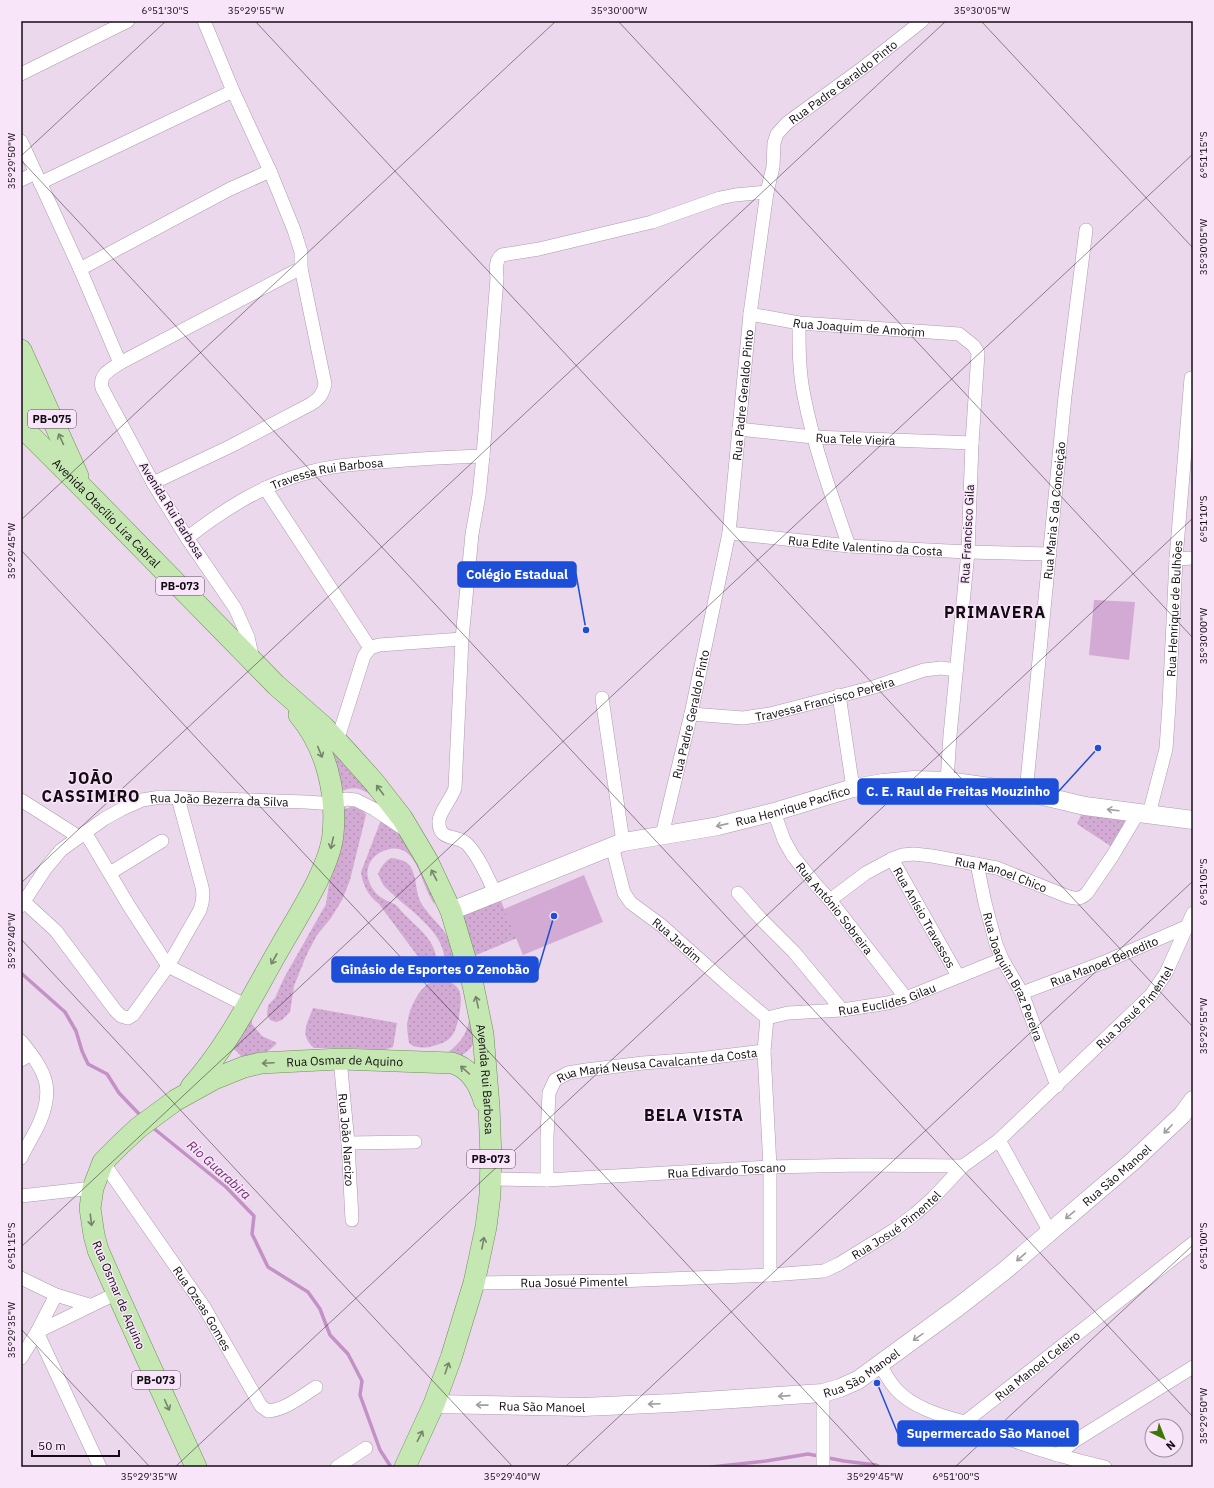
<svg xmlns="http://www.w3.org/2000/svg" width="1214" height="1488" viewBox="0 0 1214 1488" font-family="'IBM Plex Sans',sans-serif">
  <style>
    .grass { fill: url(#grass-dots) }
    .pitch { fill: #d2aad3 }
    .lines { fill: none; stroke-linecap: round; stroke-linejoin: round }
    .stream { stroke: #c491c6; stroke-width: 3.5 }
    .street-casing { stroke: #ad9bad; stroke-width: 14 }
    .secondary-casing { stroke: #ad9bad; stroke-width: 19 }
    .primary-casing { stroke: #6e9059; stroke-width: 22 }
    .street { stroke: #fff; stroke-width: 13 }
    .secondary { stroke: #fff; stroke-width: 18 }
    .primary { stroke: #c5e7b2; stroke-width: 21 }
    .oneway { stroke: #75846a }
    .oneway2 { stroke: #a19ea1 }
    .ticks { fill: none; stroke: #130c13; stroke-width: 1; stroke-opacity: 0.45 }
    .labels { text-anchor: middle; dominant-baseline: central; stroke-width: 3; stroke-linejoin: round; paint-order: stroke }
    .shield { fill: #f9e5fa; stroke: #584d58; stroke-width: 1 }
    .shield-label { font-size: 11px; font-weight: bold; fill: #130c13 }
    .street-label { font-size: 12px; fill: #130c13; stroke: #f9e5fa }
    .water-label { font-size: 13px; font-style: italic; fill: #6b2e6e; stroke: #f9e5fa }
    .district-label { font-size: 16px; font-weight: bold; letter-spacing: 1px; fill: #130c13; stroke: #f9e5fa }
    .leader { fill: none; stroke: #1d4ed8; stroke-width: 1.5 }
    .callout-dot { fill: #1d4ed8; stroke: #f9e5fa; stroke-width: 1.5 }
    .callout { fill: #1d4ed8; stroke: #1d4ed8; stroke-width: 1.5 }
    .callout-label { font-size: 13px; text-anchor: middle; font-weight: bold; fill: #fff }
    .neatline { fill: none; stroke: #130c13; stroke-width: 1.5 }
    .ticks-label { font-size: 10px; text-anchor: middle; fill: #130c13 }
  </style>
  <defs>
    <pattern id="grass-dots" width="8" height="8" patternUnits="userSpaceOnUse"><rect width="8" height="8" fill="#d2aad3"/><path d="M2 2h.1M6 6h.1" fill="none" stroke="#b391b4" stroke-width="1.8" stroke-linecap="round"/></pattern>
  </defs>
  <rect width="100%" height="100%" fill="#ecd8ec"/>
  <g class="grass">
    <path d="M 320,731 L 371,795 C 359,787 353,786 339,792 Z"/>
    <path d="M 351,807 C 359,807 362,808 366,815 L 350,880 L 342,900 L 331,918 L 317,935 L 307,954 L 294,986 L 290,1012 L 282,1020 L 276,1022 L 270,1020 L 267,1015 L 268,1005 L 275,998 L 284,978 L 326,904 L 329,884 L 336,862 L 342,814 L 345,809 Z"/>
    <path d="M 1082,813 L 1129,818 L 1112,847 L 1077,824 Z"/>
    <path d="M 381,820 L 408,839 L 435,901 L 434,904 C 431,899 428,893 426,888 C 419,872 413,845 390,849 C 384,850 378,853 374,857 C 363,869 367,884 378,895 C 383,900 390,901 396,905 C 399,908 401,911 404,914 C 416,926 435,940 436,958 C 436,963 432,967 428,970 L 379,904 C 369,897 362,884 361,872 Z"/>
    <path d="M 391,858 C 399,859 405,860 410,866 C 417,876 415,890 420,901 C 426,912 435,920 443,930 C 448,937 451,944 454,952 C 457,960 459,964 457,972 L 451,970 L 442,971 C 456,937 405,908 385,887 C 382,884 380,878 378,874 C 381,867 384,862 391,858 Z"/>
    <path d="M 500,899 L 517,938 L 474,956 L 461,915 Z"/>
    <path d="M 444,980 C 450,982 456,984 459,990 C 464,998 458,1030 451,1037 C 446,1043 437,1045 429,1047 C 421,1048 415,1048 409,1043 C 408,1037 407,1030 407,1024 C 409,1010 419,985 434,981 C 437,980 441,980 444,980 Z"/>
    <path d="M 313,1008 L 397,1023 L 393,1047 L 384,1050 L 354,1048 L 314,1048 C 299,1035 307,1024 313,1008 Z"/>
    <path d="M 471,1010 L 475,1042 C 465,1057 458,1057 441,1058 C 461,1043 468,1035 471,1010 Z"/>
    <path d="M 252,1011 L 252,1024 L 262,1036 L 277,1043 C 266,1055 258,1056 243,1058 L 233,1048 Z"/>
  </g>
  <g class="pitch">
    <path d="M 1094,600 L 1135,602 L 1129,660 L 1089,655 Z"/>
    <path d="M 584,875 L 603,922 L 523,955 L 504,909 Z"/>
  </g>
  <g class="lines">
    <g class="stream">
      <path d="M 21,973 L 65,1012 L 76,1031 L 82,1051 L 88,1064 L 107,1074 L 119,1093 L 142,1117"/>
      <path d="M 152,1127 L 226,1187 L 254,1216 L 252,1234 L 268,1267 L 308,1292 L 320,1309 L 330,1335 L 348,1354 L 362,1381 L 360,1395 L 380,1450 L 391,1467"/>
      <path d="M 711,1467 L 766,1461 L 808,1454 L 844,1461 L 876,1465 L 880,1467"/>
    </g>
    <g class="street-casing">
      <g id="street">
        <path d="M 21,74 L 128,21"/>
        <path d="M 21,141 L 80,269 L 120,363"/>
        <path d="M 21,180 L 35,173"/>
        <path d="M 40,183 L 233,91"/>
        <path d="M 80,269 L 230,189 L 270,171"/>
        <path id="s1" d="M 750,314 L 799,323 L 959,334 L 974,346 L 978,353 L 972,443 L 968,552 L 950,735 L 947,781"/>
        <path d="M 799,323 C 799,347 799,372 804,396 C 814,447 832,497 849,546"/>
        <path id="s2" d="M 739,429 L 813,437 L 972,443"/>
        <path d="M 153,483 L 231,446 L 311,404 C 319,399 323,394 325,384 L 301,268 L 301,252 L 294,230 L 270,171 L 233,91 L 204,21"/>
        <path d="M 265,488 L 370,648"/>
        <path id="s3" d="M 729,533 L 849,546 L 968,552 L 1050,554"/>
        <path id="s4" d="M 187,538 C 222,511 260,486 303,474 C 328,466 354,464 380,462 C 415,459 449,457 483,456"/>
        <path d="M 1176,559 L 1193,558"/>
        <path d="M 253,660 L 248,637 L 235,608 L 187,538 L 153,483 L 102,388 C 99,374 110,370 120,363 L 301,268"/>
        <path d="M 839,695 L 853,788"/>
        <path d="M 602,698 L 623,842"/>
        <path id="s5" d="M 691,714 L 743,718 L 770,714 L 874,687 L 924,670 L 941,668 L 956,670"/>
        <path d="M 337,741 L 364,656 L 370,648 L 379,645 L 462,639"/>
        <path id="s6" d="M 1026,792 L 1065,396 L 1086,230"/>
        <path d="M 21,800 L 79,837"/>
        <path id="s7" d="M 774,812 L 784,840 L 793,856 L 816,885 L 830,900 L 906,998"/>
        <path id="s8" d="M 1149,814 L 1166,749 L 1169,705 L 1176,559 L 1191,378"/>
        <path d="M 85,832 L 129,906 L 168,966 L 247,1006"/>
        <path id="s9" d="M 662,835 L 691,714 L 729,533 L 750,314 L 767,192 L 773,167 L 774,143 L 777,134 L 787,123 L 860,70 L 922,21"/>
        <path id="s10" d="M 612,846 L 624,893 L 631,903 L 661,925 L 727,984 L 767,1018"/>
        <path id="s11" d="M 892,859 L 958,976"/>
        <path id="s12" d="M 977,864 L 985,903 L 996,944 L 1002,959 L 1022,993 L 1057,1086"/>
        <path d="M 110,873 L 162,841"/>
        <path d="M 495,893 C 488,878 479,856 467,844 C 457,834 438,842 439,821 C 439,813 452,798 455,788 L 462,639 L 472,534 L 479,495 L 483,456 L 497,278 C 496,269 495,260 502,255 L 539,249 L 652,222 L 720,198 L 735,195 L 767,192"/>
        <path d="M 738,893 L 760,918 L 794,952 L 842,1010"/>
        <path d="M 21,899 L 56,931 L 115,1010 L 121,1016 L 128,1018 L 133,1015 L 168,966 L 200,910 C 203,902 204,896 202,887 L 178,798"/>
        <path id="s13" d="M 830,900 L 866,873 L 892,859 L 902,855 L 914,854 L 932,856 L 997,868 L 1069,897 C 1077,899 1081,899 1087,893 L 1113,855 L 1138,813"/>
        <path id="s14" d="M 21,906 L 46,868 L 61,850 L 104,819 L 122,809 L 142,800 L 161,797 L 306,802 L 334,804 L 346,799 L 356,800 L 374,809 L 404,829"/>
        <path id="s15" d="M 1022,993 L 1107,961 L 1186,927"/>
        <path d="M 767,1018 L 764,1051 L 770,1167 L 770,1275"/>
        <path id="s16" d="M 767,1018 L 788,1013 L 842,1010 L 888,1003 L 906,998 L 1002,959"/>
        <path d="M 21,1041 C 46,1072 56,1089 37,1128 C 32,1138 26,1147 21,1158"/>
        <path id="s17" d="M 340,1059 L 348,1143 L 352,1220"/>
        <path d="M 21,1060 L 31,1054"/>
        <path d="M 999,1140 L 1050,1232"/>
        <path d="M 348,1143 L 415,1142"/>
        <path id="s18" d="M 103,1162 L 204,1307 L 261,1406 L 268,1411 C 285,1410 302,1396 316,1387"/>
        <path id="s19" d="M 491,1179 L 547,1180 L 770,1167 L 861,1165 L 963,1166"/>
        <path id="s20" d="M 547,1180 L 547,1137 L 549,1093 L 555,1080 L 568,1073 L 586,1070 L 643,1063 L 698,1059 L 764,1051"/>
        <path d="M 21,1196 L 93,1188"/>
        <path d="M 21,1278 L 56,1295 L 89,1305"/>
        <path id="s21" d="M 474,1283 L 617,1281 L 770,1275 L 824,1271 L 839,1264 L 894,1230 L 915,1214 L 933,1198 L 963,1166 L 999,1140 L 1151,995 L 1166,973 L 1193,913"/>
        <path d="M 21,1358 L 37,1332 L 56,1295"/>
        <path id="s22" d="M 880,1364 C 884,1372 889,1381 895,1388 C 911,1407 941,1416 965,1422 L 1193,1243"/>
        <path d="M 965,1422 C 1010,1441 1057,1456 1105,1467"/>
        <path d="M 1057,1455 L 1076,1440 L 1193,1367"/>
        <path d="M 100,1467 L 37,1332 L 117,1293"/>
        <path d="M 337,1467 L 366,1448"/>
        <path d="M 823,1467 L 823,1393"/>
      </g>
    </g>
    <g class="secondary-casing">
      <g id="secondary">
        <path id="s23" d="M 451,911 L 623,842 L 718,826 L 774,812 L 853,788 L 883,783 L 914,780 L 947,781 L 1026,792 L 1085,806 L 1193,820"/>
        <path id="s24" d="M 434,1404 L 583,1407 L 673,1403 L 823,1393 L 840,1388 L 858,1380 L 958,1307 L 1003,1272 L 1132,1162 L 1182,1115 L 1193,1100"/>
      </g>
    </g>
    <g class="primary-casing">
      <g id="primary">
        <path d="M 21,350 L 78,476"/>
        <path d="M 21,423 C 35,413 32,395 31,379"/>
        <path id="s25" d="M 21,426 L 83,488 L 276,685 L 324,727 L 348,753 L 374,782 L 402,818 L 427,860 L 451,911 L 473,985 L 483,1034 L 489,1106 L 491,1158 L 490,1195 L 486,1227 L 474,1283 L 451,1358 L 434,1404 L 405,1467"/>
        <path d="M 191,1087 C 229,1045 254,992 282,944 C 299,914 330,867 333,834 C 337,792 326,747 299,715"/>
        <path id="s26" d="M 196,1467 L 117,1293 L 98,1250 L 94,1235 L 90,1208 L 93,1188 L 103,1162 L 121,1144 L 138,1128 L 176,1100 L 214,1079 L 244,1067 L 261,1063 L 340,1059 L 452,1063 C 470,1068 479,1084 484,1101"/>
      </g>
    </g>
    <use href="#street" class="street"/>
    <use href="#secondary" class="secondary"/>
    <use href="#primary" class="primary"/>
  </g>
  <defs><path id="oneway-shaft" d="M-6 0H5M1.5-3L5.5 0L1.5 3" fill="none" stroke-width="1.6" stroke-linecap="round" stroke-linejoin="round"/></defs>
  <g class="oneway">
    <use href="#oneway-shaft" transform="translate(61 439) rotate(-114)"/>
    <use href="#oneway-shaft" transform="translate(320 752) rotate(68)"/>
    <use href="#oneway-shaft" transform="translate(380 790) rotate(-127)"/>
    <use href="#oneway-shaft" transform="translate(332 843) rotate(103)"/>
    <use href="#oneway-shaft" transform="translate(434 875) rotate(-117)"/>
    <use href="#oneway-shaft" transform="translate(274 959) rotate(119)"/>
    <use href="#oneway-shaft" transform="translate(477 1002) rotate(-103)"/>
    <use href="#oneway-shaft" transform="translate(268 1063) rotate(177)"/>
    <use href="#oneway-shaft" transform="translate(465 1070) rotate(-138)"/>
    <use href="#oneway-shaft" transform="translate(91 1220) rotate(83)"/>
    <use href="#oneway-shaft" transform="translate(483 1243) rotate(-79)"/>
    <use href="#oneway-shaft" transform="translate(447 1368) rotate(-71)"/>
    <use href="#oneway-shaft" transform="translate(167 1405) rotate(66)"/>
    <use href="#oneway-shaft" transform="translate(420 1436) rotate(-63)"/>
  </g>
  <g class="oneway2">
    <use href="#oneway-shaft" transform="translate(1113 810) rotate(-173)"/>
    <use href="#oneway-shaft" transform="translate(722 825) rotate(167)"/>
    <use href="#oneway-shaft" transform="translate(1168 1129) rotate(134)"/>
    <use href="#oneway-shaft" transform="translate(1070 1215) rotate(140)"/>
    <use href="#oneway-shaft" transform="translate(1021 1257) rotate(139)"/>
    <use href="#oneway-shaft" transform="translate(918 1337) rotate(145)"/>
    <use href="#oneway-shaft" transform="translate(784 1396) rotate(176)"/>
    <use href="#oneway-shaft" transform="translate(654 1404) rotate(178)"/>
    <use href="#oneway-shaft" transform="translate(482 1405) rotate(-179)"/>
  </g>
  <path class="ticks" d="M 255,21 L 1193,1027M 618,21 L 1193,638M 981,21 L 1193,248M 21,156 L 166,21M 21,160 L 1193,1417M 21,520 L 556,21M 21,550 L 876,1467M 21,883 L 946,21M 21,939 L 513,1467M 21,1247 L 1193,154M 21,1329 L 150,1467M 175,1467 L 1193,518M 565,1467 L 1193,881M 955,1467 L 1193,1245"/>
  <g class="labels">
    <g class="shield">
      <rect x="28" y="410" width="48" height="18" rx="3"/>
      <rect x="156" y="577" width="48" height="18" rx="3"/>
      <rect x="467" y="1150" width="48" height="18" rx="3"/>
      <rect x="132" y="1371" width="48" height="18" rx="3"/>
    </g>
    <g class="shield-label">
      <text x="52" y="419">PB-075</text>
      <text x="180" y="586">PB-073</text>
      <text x="491" y="1159">PB-073</text>
      <text x="156" y="1380">PB-073</text>
    </g>
    <g class="street-label">
      <text stroke="none"><textPath href="#s9" startOffset="796">Rua Padre Geraldo Pinto</textPath></text>
      <text stroke="none"><textPath href="#s1" startOffset="110">Rua Joaquim de Amorim</textPath></text>
      <text stroke="none"><textPath href="#s9" startOffset="448">Rua Padre Geraldo Pinto</textPath></text>
      <text stroke="none"><textPath href="#s2" startOffset="117">Rua Tele Vieira</textPath></text>
      <text stroke="none"><textPath href="#s4" startOffset="157">Travessa Rui Barbosa</textPath></text>
      <text transform="translate(172 510) rotate(58)">Avenida Rui Barbosa</text>
      <text stroke="none"><textPath href="#s6" startOffset="283">Rua Maria S da Conceição</textPath></text>
      <text stroke="none"><textPath href="#s25" startOffset="122">Avenida Otacílio Lira Cabral</textPath></text>
      <text transform="translate(967 534) rotate(-87)">Rua Francisco Gila</text>
      <text stroke="none"><textPath href="#s3" startOffset="137">Rua Edite Valentino da Costa</textPath></text>
      <text stroke="none"><textPath href="#s8" startOffset="208">Rua Henrique de Bulhões</textPath></text>
      <text stroke="none"><textPath href="#s5" startOffset="136">Travessa Francisco Pereira</textPath></text>
      <text stroke="none"><textPath href="#s9" startOffset="124">Rua Padre Geraldo Pinto</textPath></text>
      <text stroke="none"><textPath href="#s14" startOffset="242">Rua João Bezerra da Silva</textPath></text>
      <text stroke="none"><textPath href="#s23" startOffset="359">Rua Henrique Pacífico</textPath></text>
      <text stroke="none"><textPath href="#s13" startOffset="187">Rua Manoel Chico</textPath></text>
      <text stroke="none"><textPath href="#s7" startOffset="115">Rua António Sobreira</textPath></text>
      <text stroke="none"><textPath href="#s11" startOffset="67">Rua Anísio Travassos</textPath></text>
      <text stroke="none"><textPath href="#s10" startOffset="120">Rua Jardim</textPath></text>
      <text stroke="none"><textPath href="#s15" startOffset="88">Rua Manoel Benedito</textPath></text>
      <text stroke="none"><textPath href="#s12" startOffset="119">Rua Joaquim Braz Pereira</textPath></text>
      <text stroke="none"><textPath href="#s16" startOffset="122">Rua Euclides Gilau</textPath></text>
      <text stroke="none"><textPath href="#s21" startOffset="760">Rua Josué Pimentel</textPath></text>
      <text stroke="none"><textPath href="#s26" startOffset="602">Rua Osmar de Aquino</textPath></text>
      <text stroke="none"><textPath href="#s20" startOffset="205">Rua Maria Neusa Cavalcante da Costa</textPath></text>
      <text stroke="none"><textPath href="#s25" startOffset="825">Avenida Rui Barbosa</textPath></text>
      <text stroke="none"><textPath href="#s17" startOffset="81">Rua João Narcizo</textPath></text>
      <text stroke="none"><textPath href="#s19" startOffset="236">Rua Edivardo Toscano</textPath></text>
      <text stroke="none"><textPath href="#s24" startOffset="757">Rua São Manoel</textPath></text>
      <text stroke="none"><textPath href="#s21" startOffset="436">Rua Josué Pimentel</textPath></text>
      <text stroke="none"><textPath href="#s21" startOffset="100">Rua Josué Pimentel</textPath></text>
      <text transform="translate(119 1295) rotate(67)">Rua Osmar de Aquino</text>
      <text stroke="none"><textPath href="#s18" startOffset="177">Rua Ozeas Gomes</textPath></text>
      <text stroke="none"><textPath href="#s22" startOffset="199">Rua Manoel Celeiro</textPath></text>
      <text stroke="none"><textPath href="#s24" startOffset="433">Rua São Manoel</textPath></text>
      <text stroke="none"><textPath href="#s24" startOffset="108">Rua São Manoel</textPath></text>
    </g>
    <g class="water-label">
      <text transform="translate(219 1170) rotate(42)">Rio Guarabira</text>
    </g>
    <g class="district-label">
      <text x="995" y="612">PRIMAVERA</text>
      <text x="91" y="778">JOÃO<tspan x="91" dy="18">CASSIMIRO</tspan></text>
      <text x="694" y="1115">BELA VISTA</text>
    </g>
  </g>
  <path class="leader" d="M586 630L576 574M1098 748L1058 792M554 916L538 970M877 1383L898 1434"/>
  <g class="callout-dot">
    <circle cx="586" cy="630" r="4"/>
    <circle cx="1098" cy="748" r="4"/>
    <circle cx="554" cy="916" r="4"/>
    <circle cx="877" cy="1383" r="4"/>
  </g>
  <g class="callout">
    <rect x="458" y="562" width="118" height="25" rx="4"/>
    <rect x="858" y="779" width="200" height="25" rx="4"/>
    <rect x="332" y="957" width="206" height="25" rx="4"/>
    <rect x="898" y="1421" width="180" height="25" rx="4"/>
  </g>
  <g class="callout-label">
    <text x="517" y="579">Colégio Estadual</text>
    <text x="958" y="796">C. E. Raul de Freitas Mouzinho</text>
    <text x="435" y="974">Ginásio de Esportes O Zenobão</text>
    <text x="988" y="1438">Supermercado São Manoel</text>
  </g>
  <rect width="1214" height="1488" fill="none" stroke="#f9e5fa" stroke-width="44"/>
  <g transform="translate(1164 1438) rotate(137)"><circle r="19" fill="#f9e5fa" stroke="#9d8e9e"/>
  <path d="M0-3L7 15L0 10L-7 15Z" fill="#3e7606"/>
  <text y="-6" font-size="11" font-weight="bold" text-anchor="middle" fill="#130c13">N</text>
  </g>
  <path d="M32 1450v6h87v-6" fill="none" stroke="#130c13" stroke-width="2"/>
  <text x="38" y="1450" font-size="12" fill="#130c13" stroke="#f9e5fa" stroke-width="3" paint-order="stroke">50 m</text>
  <rect x="22" y="22" width="1170" height="1444" class="neatline"/>
  <g class="ticks-label">
    <text x="165" y="14">6°51'30"S</text>
    <text x="256" y="14">35°29'55"W</text>
    <text x="619" y="14">35°30'00"W</text>
    <text x="982" y="14">35°30'05"W</text>
    <text transform="translate(1203 155) rotate(-90)" y="4">6°51'15"S</text>
    <text transform="translate(11 161) rotate(-90)" y="4">35°29'50"W</text>
    <text transform="translate(1203 247) rotate(-90)" y="4">35°30'05"W</text>
    <text transform="translate(1203 519) rotate(-90)" y="4">6°51'10"S</text>
    <text transform="translate(11 551) rotate(-90)" y="4">35°29'45"W</text>
    <text transform="translate(1203 636) rotate(-90)" y="4">35°30'00"W</text>
    <text transform="translate(1203 882) rotate(-90)" y="4">6°51'05"S</text>
    <text transform="translate(11 941) rotate(-90)" y="4">35°29'40"W</text>
    <text transform="translate(1203 1026) rotate(-90)" y="4">35°29'55"W</text>
    <text transform="translate(1203 1246) rotate(-90)" y="4">6°51'00"S</text>
    <text transform="translate(11 1246) rotate(-90)" y="4">6°51'15"S</text>
    <text transform="translate(11 1330) rotate(-90)" y="4">35°29'35"W</text>
    <text transform="translate(1203 1416) rotate(-90)" y="4">35°29'50"W</text>
    <text x="149" y="1480">35°29'35"W</text>
    <text x="512" y="1480">35°29'40"W</text>
    <text x="875" y="1480">35°29'45"W</text>
    <text x="956" y="1480">6°51'00"S</text>
  </g>
</svg>
